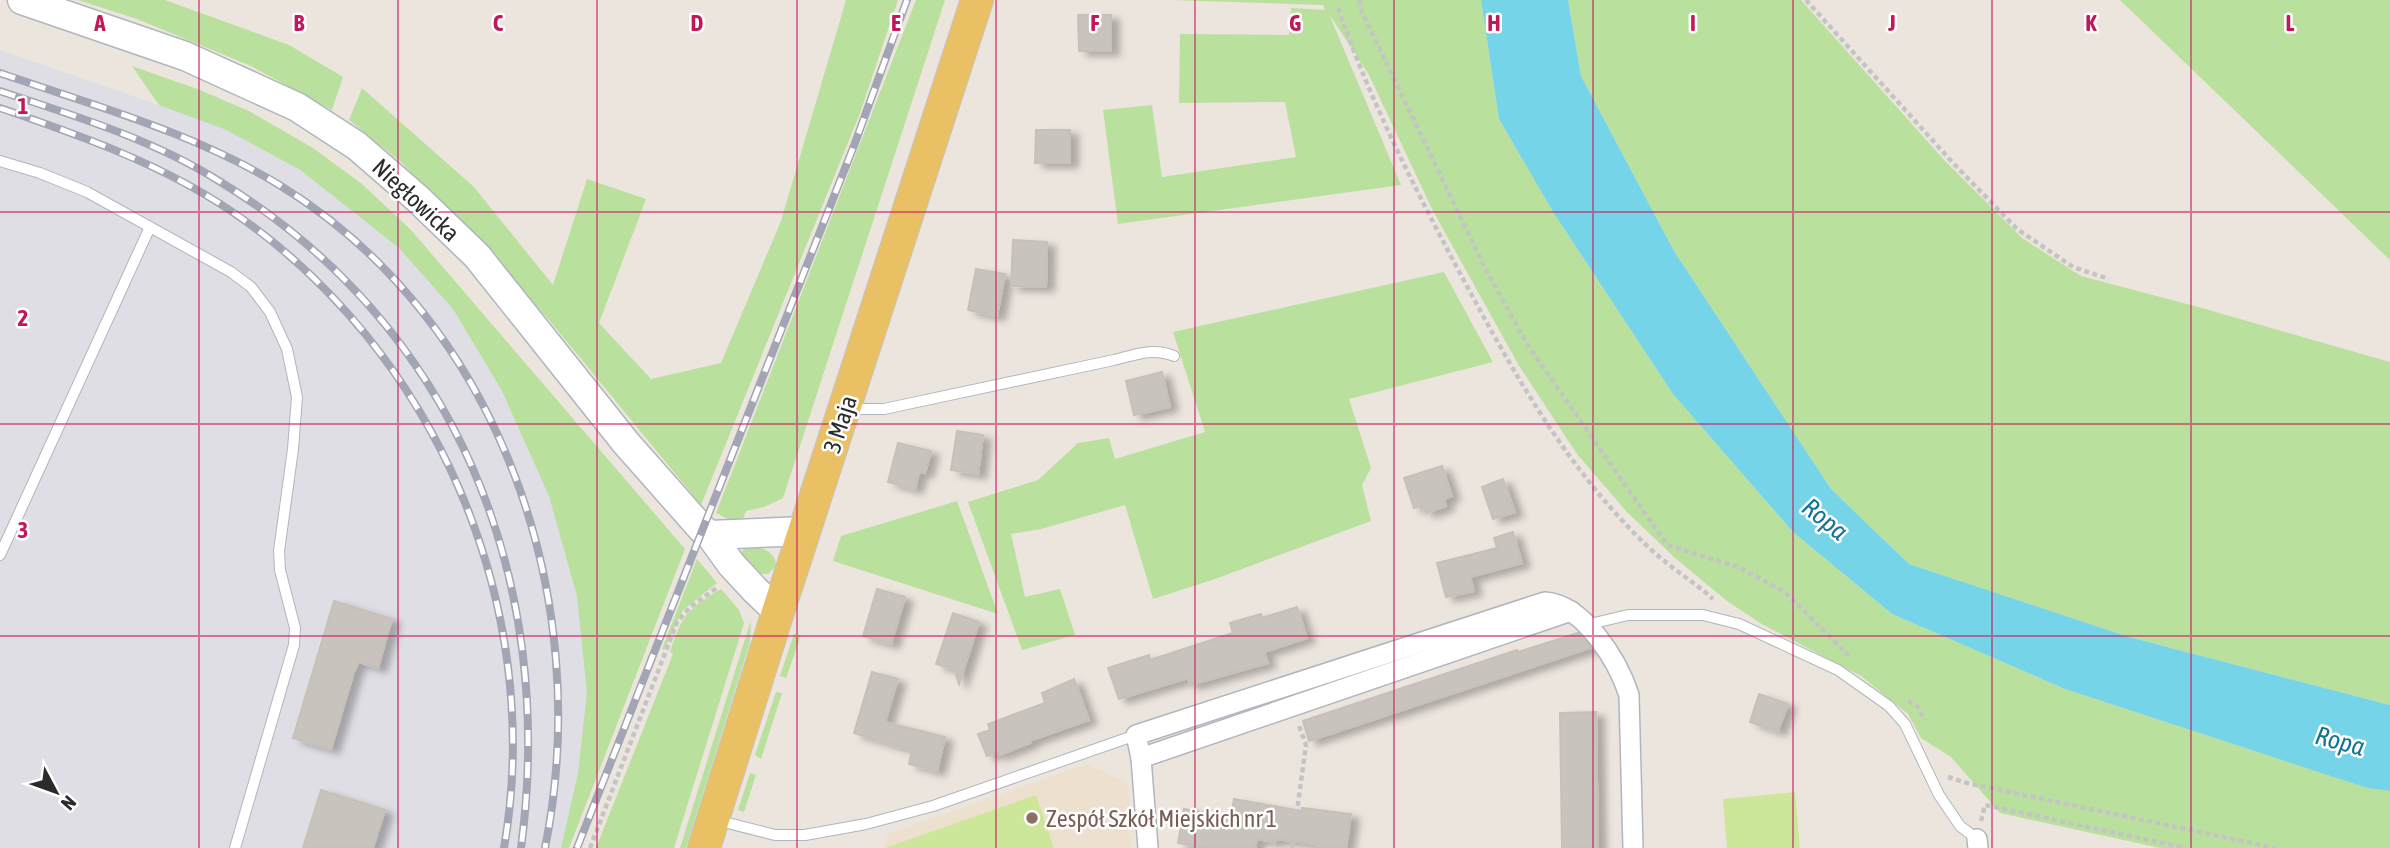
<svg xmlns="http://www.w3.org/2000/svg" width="2390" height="848" viewBox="0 0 2390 848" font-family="'Asap Condensed',sans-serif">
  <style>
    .industrial { fill: #dfdee5 }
    .education { fill: #ede0ce }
    .green { fill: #b9e09d }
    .pitch { fill: #cce799 }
    .water { fill: #76d4e9 }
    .building { fill: #c8c3bc; stroke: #c7c0b7; stroke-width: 2; filter: url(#shadow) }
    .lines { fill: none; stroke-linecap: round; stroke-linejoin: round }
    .lane-casing { stroke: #b1b5be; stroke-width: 12 }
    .street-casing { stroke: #b1b5be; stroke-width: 22 }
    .secondary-casing { stroke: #b1b5be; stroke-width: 31 }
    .primary-casing { stroke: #c4c4c4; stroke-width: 34 }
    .path { stroke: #c4c4c4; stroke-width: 4.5; stroke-dasharray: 5 3.5; stroke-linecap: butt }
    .lane { stroke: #fff; stroke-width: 10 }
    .street { stroke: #fff; stroke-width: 19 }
    .secondary { stroke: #fff; stroke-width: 28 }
    .primary { stroke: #eac065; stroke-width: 32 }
    .rail-casing { stroke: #a1a5b4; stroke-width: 8 }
    .rail { stroke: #fff; stroke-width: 5; stroke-dasharray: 16; stroke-linecap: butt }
    .grid { fill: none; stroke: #c2185b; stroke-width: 2; stroke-opacity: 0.55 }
    .education-dot { fill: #8d6e63; stroke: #fff; stroke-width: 2.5 }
    .labels { text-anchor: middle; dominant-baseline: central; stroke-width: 5; stroke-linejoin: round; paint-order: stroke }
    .street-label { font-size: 24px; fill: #2b2b2b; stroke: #fff }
    .education-label { font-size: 24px; fill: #785e54; stroke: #fff; text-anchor: start }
    .water-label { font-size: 26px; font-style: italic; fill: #147496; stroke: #fff }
    .grid-label { font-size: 23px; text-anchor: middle; font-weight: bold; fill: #c2185b; stroke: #fff; stroke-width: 5; stroke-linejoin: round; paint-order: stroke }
  </style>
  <defs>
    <filter id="shadow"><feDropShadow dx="8" dy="4.5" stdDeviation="3.5" flood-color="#0004"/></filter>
  </defs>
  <rect width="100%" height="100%" fill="#ece5de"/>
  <path class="industrial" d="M 0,50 L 225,128 L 299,167 L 400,247 L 454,307 L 502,388 L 550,495 L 578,596 L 588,693 L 579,773 L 563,848 L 0,848 Z"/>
  <path class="education" d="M 1086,764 L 1128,783 L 1131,848 L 884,848 L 888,834 Z"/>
  <g class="green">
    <path d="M 78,0 L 165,0 L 289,45 L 343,77 L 332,110 L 251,66 L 137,19 Z"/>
    <path d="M 846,0 L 898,0 L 860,113 L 701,505 L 549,320 L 479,241 L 401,162 L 349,120 L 362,88 L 474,187 L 553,285 L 587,179 L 646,199 L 599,323 L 651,379 L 721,363 L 781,221 Z"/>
    <path d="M 916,0 L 945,0 L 783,498 L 764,507 L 746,511 L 742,521 L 728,519 L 716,513 Z"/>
    <path d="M 1170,0 L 1481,0 L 1499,119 L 1553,212 L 1673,394 L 1793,532 L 1892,614 L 2065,689 L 2367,788 L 2390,791 L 2390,848 L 2160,848 L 2000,813 L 1951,757 L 1921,738 L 1908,714 L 1861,676 L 1760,623 L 1727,601 L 1675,558 L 1627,512 L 1577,454 L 1518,364 L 1433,211 L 1369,75 L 1329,14 L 1401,185 L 1118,224 L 1103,110 L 1152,105 L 1162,177 L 1296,157 L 1285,102 L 1179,103 L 1180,34 L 1289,35 L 1291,8 L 1325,10 L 1323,5 Z"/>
    <path d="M 1568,0 L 1801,0 L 1945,161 L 2022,238 L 2081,276 L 2202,308 L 2390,362 L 2390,705 L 2129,637 L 1909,564 L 1831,489 L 1674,251 L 1581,76 Z"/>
    <path d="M 2120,0 L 2390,0 L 2390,260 Z"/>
    <path d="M 132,66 L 200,90 L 249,111 L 313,148 L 362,184 L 411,230 L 685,549 L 569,848 L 561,848 L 578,773 L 587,693 L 577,596 L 549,496 L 501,389 L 453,309 L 399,248 L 299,169 L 224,129 L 159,105 Z"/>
    <path d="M 1444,272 L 1493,362 L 1349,399 L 1371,468 L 1362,485 L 1371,521 L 1215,579 L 1153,599 L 1125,505 L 1041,529 L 1011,534 L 1025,597 L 1060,589 L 1075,635 L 1022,650 L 968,502 L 1038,480 L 1078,443 L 1109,438 L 1115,459 L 1205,432 L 1173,332 Z"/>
    <path d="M 957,501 L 998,614 L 833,561 L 841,536 Z"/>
    <path d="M 759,548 C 769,550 776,556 776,566 L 768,574 L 758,574 L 740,554 L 744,549 Z"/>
    <path d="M 697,559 L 717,583 L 683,610 L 664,650 L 662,649 Z"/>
    <path d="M 721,589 L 739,610 L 744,623 L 674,848 L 596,848 L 673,654 L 670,652 C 682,614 688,609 721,589 Z"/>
    <path d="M 751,620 L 750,642 L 686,848 L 680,848 Z"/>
    <path d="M 794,634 L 801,635 L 786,678 L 780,676 Z"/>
    <path d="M 776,692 L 782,693 L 761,759 L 755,755 Z"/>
    <path d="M 750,773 L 756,775 L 744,812 L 738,810 Z"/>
  </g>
  <g class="pitch">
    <path d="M 1795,792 L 1800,848 L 1727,848 L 1723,799 Z"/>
    <path d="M 1036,795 L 1054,848 L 885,848 Z"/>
  </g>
  <path class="water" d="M 1481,0 L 1568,0 L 1581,76 L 1674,251 L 1831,489 L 1909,564 L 2129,637 L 2390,705 L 2390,791 L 2367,788 L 2065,689 L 1892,614 L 1793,532 L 1673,394 L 1553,212 L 1499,119 Z"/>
  <g class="building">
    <path d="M 1078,15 L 1111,15 L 1111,51 L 1079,51 Z"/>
    <path d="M 1036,130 L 1070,130 L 1070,163 L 1035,163 Z"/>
    <path d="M 1013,240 L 1047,242 L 1046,287 L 1011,286 Z"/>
    <path d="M 976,269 L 1005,274 L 997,316 L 968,310 Z"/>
    <path d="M 1162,372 L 1170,407 L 1134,415 L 1126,381 Z"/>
    <path d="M 957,431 L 983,435 L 978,474 L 951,470 Z"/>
    <path d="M 898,443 L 931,451 L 925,473 L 919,472 L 915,489 L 888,482 Z"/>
    <path d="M 1442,466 L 1452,496 L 1444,499 L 1446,506 L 1426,513 L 1423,505 L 1414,508 L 1404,478 Z"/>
    <path d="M 1503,479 L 1515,512 L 1493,519 L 1482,487 Z"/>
    <path d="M 1513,532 L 1522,563 L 1470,577 L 1474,591 L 1446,597 L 1437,563 L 1497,548 L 1494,538 Z"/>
    <path d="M 877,589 L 905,597 L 891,644 L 863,636 Z"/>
    <path d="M 334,601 L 392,619 L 378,668 L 359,662 L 354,672 L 331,749 L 293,738 Z"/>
    <path d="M 1297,607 L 1307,638 L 1264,652 L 1268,663 L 1190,685 L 1188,678 L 1119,699 L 1108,668 L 1149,655 L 1150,660 L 1233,633 L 1230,623 L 1261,614 L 1262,618 Z"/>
    <path d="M 953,613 L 979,622 L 959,684 L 954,669 L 936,664 Z"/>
    <path d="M 1578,633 L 1590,648 L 1309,741 L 1303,721 L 1517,650 L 1518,652 Z"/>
    <path d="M 872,672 L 898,679 L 885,722 L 945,737 L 937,771 L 909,764 L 912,750 L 854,733 Z"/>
    <path d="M 1074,679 L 1089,720 L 1029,741 L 1030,743 L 999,755 L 999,752 L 987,756 L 978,734 L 990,730 L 988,724 L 1045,703 L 1042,693 Z"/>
    <path d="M 1759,694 L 1788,704 L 1778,731 L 1750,722 Z"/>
    <path d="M 1596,712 L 1598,848 L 1562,848 L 1560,713 Z"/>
    <path d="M 321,790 L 385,810 L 373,848 L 303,848 Z"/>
    <path d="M 1234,799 L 1302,811 L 1302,808 L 1351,814 L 1346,848 L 1316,848 L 1317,844 L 1276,839 L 1275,842 L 1257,839 L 1255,848 L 1205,848 L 1178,843 L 1184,809 L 1231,817 Z"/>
  </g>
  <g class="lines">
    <g class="lane-casing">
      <g id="lane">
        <path d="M 0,161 L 40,173 L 87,192 L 231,272 L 251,287 L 270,312 L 287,349 L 297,397 L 293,449 L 279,551 L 280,570 L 295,628 L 294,645 L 235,848"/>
        <path d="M 849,409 L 884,409 L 1114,360 C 1134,355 1153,347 1174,356"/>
        <path d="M 0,555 L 150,227"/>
        <path d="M 1586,625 L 1628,615 L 1703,615 L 1739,624 L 1838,670 L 1889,706 L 1905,724 L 1939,795 L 1960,826 L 1977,839"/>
        <path d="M 716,820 L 775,835 L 805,835 L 866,824 L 933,806 L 1136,735"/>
      </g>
    </g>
    <g class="street-casing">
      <g id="street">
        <path d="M 1141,758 L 1571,611"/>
        <path d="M 1977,839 L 1978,848"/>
        <path d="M 1148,848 L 1141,758 L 1136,735 L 1545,602 C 1584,605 1618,661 1629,695 L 1633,848"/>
      </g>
    </g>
    <g class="secondary-casing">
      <g id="secondary">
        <path d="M 22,0 L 185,56 L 297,107 L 357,146 L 418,199 L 477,256 L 626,443 L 702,529 L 710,535 L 731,564 L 755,590 L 778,612"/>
        <path d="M 710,535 L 804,531"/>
      </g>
    </g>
    <g class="primary-casing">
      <path id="primary" d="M 704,848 L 778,612 L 977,0"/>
    </g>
    <g class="path">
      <path d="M 1359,0 L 1362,12 L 1485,268 L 1527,344 L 1667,545 L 1738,567 L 1785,592 L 1849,656"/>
      <path d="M 1806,0 L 1953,163 L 2017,229 L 2073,267 L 2109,279"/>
      <path d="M 1338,8 C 1371,103 1415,189 1462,277 C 1504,355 1547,433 1604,500 C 1623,522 1645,546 1668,564 C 1683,576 1699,586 1713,599"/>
      <path d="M 1908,701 L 1918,707 L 1924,720"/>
      <path d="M 1948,777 L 1967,783 L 2275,848"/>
      <path d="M 1981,821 L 1985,805 L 2186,848"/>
      <path d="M 590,848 L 677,622 L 690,607 L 718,587"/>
      <path d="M 1292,848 L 1306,745 L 1298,723"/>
    </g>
    <use href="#lane" class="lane"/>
    <use href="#street" class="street"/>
    <use href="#secondary" class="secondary"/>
    <use href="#primary" class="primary"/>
    <g class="rail-casing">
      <g id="rail">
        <path d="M 0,73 C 95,106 195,133 281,186 C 502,322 595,601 545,848"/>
        <path d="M 0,91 C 75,116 152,139 219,181 C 456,325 557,579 521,848"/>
        <path d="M 0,108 C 81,136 160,163 231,211 C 435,349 546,605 504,848"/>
        <path d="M 577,848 L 855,143 L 907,0"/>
      </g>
    </g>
    <use href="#rail" class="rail"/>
  </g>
  <path class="grid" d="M 199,0 L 199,848M 398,0 L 398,848M 597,0 L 597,848M 797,0 L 797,848M 996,0 L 996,848M 1195,0 L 1195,848M 1394,0 L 1394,848M 1593,0 L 1593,848M 1793,0 L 1793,848M 1992,0 L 1992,848M 2191,0 L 2191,848M 0,212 L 2390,212M 0,424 L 2390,424M 0,636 L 2390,636"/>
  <circle class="education-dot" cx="1032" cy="818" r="7"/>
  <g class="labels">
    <g class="street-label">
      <text transform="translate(416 200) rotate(43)">Niegłowicka</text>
      <text transform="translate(840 424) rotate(-72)">3 Maja</text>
    </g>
    <g class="education-label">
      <text x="1046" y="818">Zespół Szkół Miejskich nr 1</text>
    </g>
    <g class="water-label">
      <text transform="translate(1825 519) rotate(39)">Ropa</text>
      <text transform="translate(2340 741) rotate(15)">Ropa</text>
    </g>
  </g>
  <g class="grid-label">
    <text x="100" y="31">A</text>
    <text x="299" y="31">B</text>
    <text x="498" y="31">C</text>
    <text x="697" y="31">D</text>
    <text x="896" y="31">E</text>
    <text x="1095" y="31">F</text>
    <text x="1295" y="31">G</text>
    <text x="1494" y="31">H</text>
    <text x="1693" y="31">I</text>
    <text x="1892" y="31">J</text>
    <text x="2091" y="31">K</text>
    <text x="2290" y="31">L</text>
    <text x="23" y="114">1</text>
    <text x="23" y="326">2</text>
    <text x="23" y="538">3</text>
  </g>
  <g transform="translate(56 792) rotate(131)" stroke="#ffffff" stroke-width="5" paint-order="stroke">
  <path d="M0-5L12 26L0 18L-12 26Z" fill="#2b2b2b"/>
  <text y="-10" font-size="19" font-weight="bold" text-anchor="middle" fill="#2b2b2b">N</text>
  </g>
</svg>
